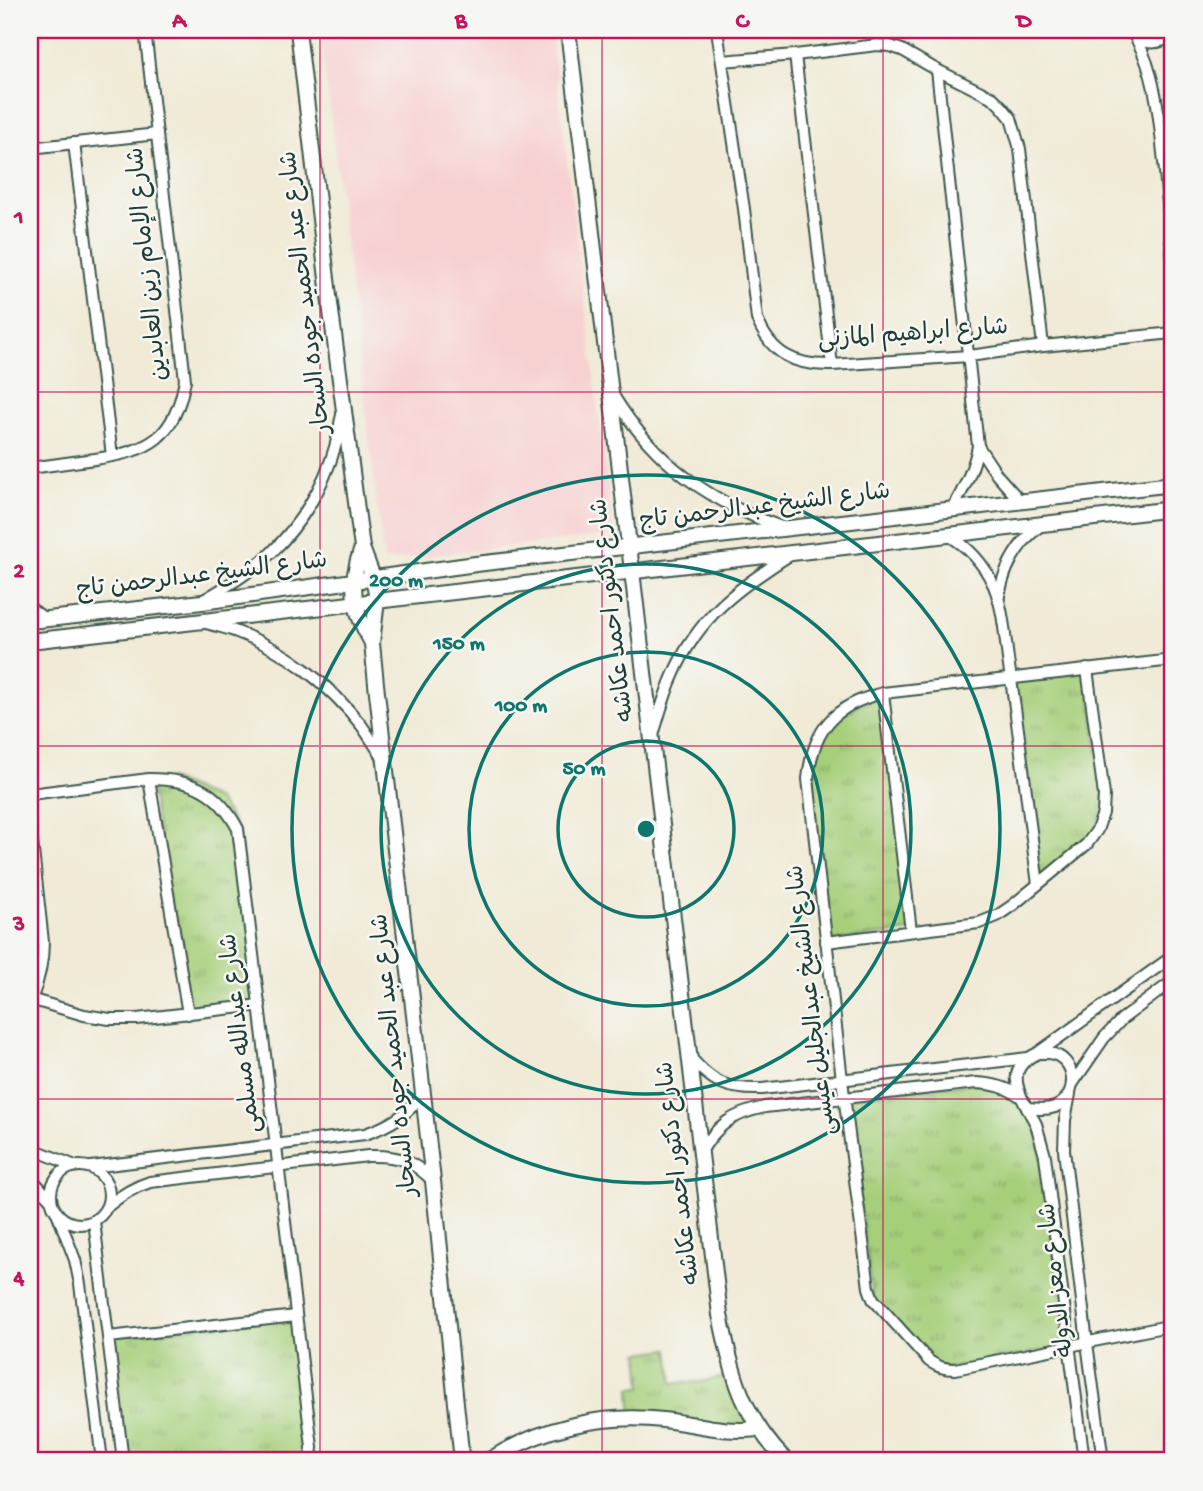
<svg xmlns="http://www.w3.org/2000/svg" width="1203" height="1491" viewBox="0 0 1203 1491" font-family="'Gochi Hand','Playpen Sans Arabic',sans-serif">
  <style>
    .built { fill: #f7d0d0 }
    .grass { fill: url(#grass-tufts); stroke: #628657; stroke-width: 2 }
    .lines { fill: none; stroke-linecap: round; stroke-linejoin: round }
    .minor-casing { stroke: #3e574c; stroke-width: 14 }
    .tertiary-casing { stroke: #3e574c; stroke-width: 18 }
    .minor { stroke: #fff; stroke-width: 10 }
    .tertiary { stroke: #fff; stroke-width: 14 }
    .grid { fill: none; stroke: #c2185b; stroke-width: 2; stroke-opacity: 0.55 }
    .ring { fill: none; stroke: #0f766e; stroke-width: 3.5 }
    .labels { text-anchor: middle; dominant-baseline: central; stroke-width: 5; stroke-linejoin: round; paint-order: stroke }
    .street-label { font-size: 24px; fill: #1f3d34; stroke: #f6f6f2 }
    .centre { fill: #0f766e; stroke: #f6f6f2; stroke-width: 3.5 }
    .ring-label { font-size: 21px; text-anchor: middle; font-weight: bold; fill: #0f766e; stroke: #f6f6f2; stroke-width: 5; stroke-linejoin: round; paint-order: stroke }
    .neatline { fill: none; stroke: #c2185b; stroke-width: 2.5 }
    .grid-label { font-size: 23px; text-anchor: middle; font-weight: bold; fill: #c2185b }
  </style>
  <defs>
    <pattern id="grass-tufts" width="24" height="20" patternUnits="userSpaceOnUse" patternTransform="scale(1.75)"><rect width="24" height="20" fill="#a6cf7a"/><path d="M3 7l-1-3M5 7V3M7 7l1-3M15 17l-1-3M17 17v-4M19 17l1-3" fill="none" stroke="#87a965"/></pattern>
  </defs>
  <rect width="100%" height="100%" fill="#f6f6f2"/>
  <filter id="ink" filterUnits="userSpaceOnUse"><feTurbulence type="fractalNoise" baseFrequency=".0143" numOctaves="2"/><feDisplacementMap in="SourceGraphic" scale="14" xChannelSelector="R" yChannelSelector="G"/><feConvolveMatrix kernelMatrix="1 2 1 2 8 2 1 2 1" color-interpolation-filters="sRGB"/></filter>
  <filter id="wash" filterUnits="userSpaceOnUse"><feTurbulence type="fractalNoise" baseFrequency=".00686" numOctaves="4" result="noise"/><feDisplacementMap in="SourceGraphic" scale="28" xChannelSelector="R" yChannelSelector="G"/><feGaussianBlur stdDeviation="1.57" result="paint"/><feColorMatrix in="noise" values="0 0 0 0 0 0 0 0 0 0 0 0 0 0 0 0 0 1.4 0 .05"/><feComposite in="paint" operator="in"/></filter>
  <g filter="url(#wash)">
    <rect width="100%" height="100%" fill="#f0ead6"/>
    <path class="built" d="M 320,30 L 551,30 L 614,535 L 384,561 Z"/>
    <g class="grass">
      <path d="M 1087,669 L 1104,795 L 1097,830 L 1038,884 L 1011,678 Z"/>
      <path d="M 883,693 L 911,931 L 826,942 L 808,779 L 829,721 Z"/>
      <path d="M 149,779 L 169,779 L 218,800 L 238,829 L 260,1005 L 188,1014 Z"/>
      <path d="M 30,824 L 43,942 L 30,999 Z"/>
      <path d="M 976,1083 L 1011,1090 L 1036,1124 L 1069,1346 L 946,1369 L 937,1366 L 873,1299 L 845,1098 Z"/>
      <path d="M 296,1316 L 311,1461 L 123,1461 L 109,1337 Z"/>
      <path d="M 669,1349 L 673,1383 L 700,1382 L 734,1375 L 758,1429 L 632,1419 L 630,1388 L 642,1387 L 639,1353 Z"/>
    </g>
  </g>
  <g filter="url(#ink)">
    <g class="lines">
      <g class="minor-casing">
        <g id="minor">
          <path d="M 717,30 L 744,209 L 757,319 C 771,354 795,366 832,365 L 969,356 L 1043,346 L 1173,333"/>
          <path d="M 1129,30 C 1140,45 1158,46 1173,35"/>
          <path d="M 1136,38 C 1155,73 1159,114 1163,153 C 1167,189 1170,225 1173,261"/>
          <path d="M 795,55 L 832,365"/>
          <path d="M 722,61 L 795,55 L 877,45 L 890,46 L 902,50 L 937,70 L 993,98 L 1002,107 L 1011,118 L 1020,149 L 1043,346"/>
          <path d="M 937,70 L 978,446 C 974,469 964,489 952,509"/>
          <path d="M 74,143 L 112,456"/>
          <path d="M 30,148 L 157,134"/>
          <path d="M 613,395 C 654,463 709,502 784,528"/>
          <path d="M 978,446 L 997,475 L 1021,502"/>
          <path d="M 30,468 C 52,465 73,462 95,459 C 150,451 175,438 185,380 L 145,30"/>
          <path d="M 948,535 C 969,547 984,564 994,586 C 1004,610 1005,640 1009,666 C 1020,738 1028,812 1038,884"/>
          <path d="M 999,596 C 1004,567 1018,543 1041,525"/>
          <path d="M 204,600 C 227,586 251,572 271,553 C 300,525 324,487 335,447 C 338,437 339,426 342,415"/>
          <path d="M 30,608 L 45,619"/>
          <path d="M 206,623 C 216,626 227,628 237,632 C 286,650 330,685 362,726 C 369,736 376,747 383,758"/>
          <path d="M 1173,660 L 883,693 C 834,705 813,729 808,779 L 842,1080 L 869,1288 L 873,1299 L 929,1361 C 938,1367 944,1369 955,1369 L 1173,1325"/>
          <path d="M 883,693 L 911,931"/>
          <path d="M 653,735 C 659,716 664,696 672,678 C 697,617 738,588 791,554"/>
          <path d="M 149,779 L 188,1014"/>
          <path d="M 30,794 L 149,779 C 192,779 218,791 238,829 L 312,1447 L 311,1461"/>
          <path d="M 30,823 L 43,942 C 43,963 39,980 31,1000"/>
          <path d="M 826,942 L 979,923 L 997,916 L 1013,905 L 1087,844 L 1097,830 L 1103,813 L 1104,795 L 1087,669"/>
          <path d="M 30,999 L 84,1015 L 110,1019 L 137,1019 L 260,1005"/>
          <path d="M 1039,1052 L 1173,956"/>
          <path d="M 1038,1053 C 1039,1053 1048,1053 1049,1053 C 1077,1057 1080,1096 1055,1107 C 1046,1110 1037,1109 1027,1108 C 1014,1085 1009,1066 1038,1053 Z"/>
          <path d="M 690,1057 C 712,1083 728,1090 762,1089 L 1028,1058"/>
          <path d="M 1073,1083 L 1104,1038 L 1122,1019 L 1173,981"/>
          <path d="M 1070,1094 L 1065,1120 L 1064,1150 L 1087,1343 L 1103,1461"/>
          <path d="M 1027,1108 L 1036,1124 L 1045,1156 L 1084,1461"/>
          <path d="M 30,1148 L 75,1166"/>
          <path d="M 700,1153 C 718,1124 732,1114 765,1107 L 976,1083 C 994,1084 1007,1087 1021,1097"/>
          <circle cx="80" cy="1195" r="29"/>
          <path d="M 91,1167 L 365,1134 C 389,1126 407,1115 423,1094"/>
          <path d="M 30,1177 L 50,1199"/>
          <path d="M 108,1206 C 121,1195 134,1187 150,1182 L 368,1156 C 399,1155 412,1160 433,1181"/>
          <path d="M 58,1215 L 75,1260 L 80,1284 L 102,1461"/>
          <path d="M 94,1221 L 123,1461"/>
          <path d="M 109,1337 L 296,1316"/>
        </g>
      </g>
      <g class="tertiary-casing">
        <g id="tertiary">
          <path d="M 298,30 L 329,296 L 362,548 L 373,577 L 377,600 L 372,643 L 376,684 L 433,1181 L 462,1461"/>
          <path d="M 568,30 L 720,1315 C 733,1376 741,1415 786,1461"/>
          <path d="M 362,548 C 348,584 353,611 372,643"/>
          <path d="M 30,621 L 202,602 L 476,564 L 1173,484"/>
          <path d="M 30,641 L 1173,509"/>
          <path d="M 488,1461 C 539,1428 602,1413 663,1420 C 698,1424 722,1433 758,1429"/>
        </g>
      </g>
      <use href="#minor" class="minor"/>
      <use href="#tertiary" class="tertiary"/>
    </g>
  </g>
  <path class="grid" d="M 320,30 L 320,1461M 602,30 L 602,1461M 883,30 L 883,1461M 30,392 L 1173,392M 30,746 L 1173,746M 30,1099 L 1173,1099"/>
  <g class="ring">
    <circle cx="646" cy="829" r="88"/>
    <circle cx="646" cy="829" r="177"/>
    <circle cx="646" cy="829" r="265"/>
    <circle cx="646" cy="829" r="354"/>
  </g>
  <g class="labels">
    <g class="street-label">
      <text transform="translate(149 264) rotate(-96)">شارع الإمام زين العابدين</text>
      <text transform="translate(307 292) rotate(-97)">شارع عبد الحميد جوده السحار</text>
      <text transform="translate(913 335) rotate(-4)">شارع ابراهيم المازنى</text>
      <text transform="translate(765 508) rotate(-7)">شارع الشيخ عبدالرحمن تاج</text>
      <text transform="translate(202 577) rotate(-7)">شارع الشيخ عبدالرحمن تاج</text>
      <text transform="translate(614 610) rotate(-97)">شارع دكتور احمد عكاشه</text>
      <text transform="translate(813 1000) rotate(-97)">شارع الشيخ عبدالجليل عيسى</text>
      <text transform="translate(242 1033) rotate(-97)">شارع عبدالله مسلمى</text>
      <text transform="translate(396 1055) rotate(-96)">شارع عبد الحميد جوده السحار</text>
      <text transform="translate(680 1173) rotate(-97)">شارع دكتور احمد عكاشه</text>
      <text transform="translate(1058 1280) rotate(-97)">شارع معز الدولة</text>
    </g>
  </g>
  <circle cx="646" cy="829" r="10" class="centre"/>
  <g class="ring-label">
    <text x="396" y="586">200 m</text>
    <text x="459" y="649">150 m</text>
    <text x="521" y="711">100 m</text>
    <text x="584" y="774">50 m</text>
  </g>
  <rect width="1203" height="1491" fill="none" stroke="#f6f6f2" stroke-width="77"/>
  <rect x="38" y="38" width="1126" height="1414" class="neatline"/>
  <g class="grid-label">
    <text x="179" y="27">A</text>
    <text x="461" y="27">B</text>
    <text x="742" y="27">C</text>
    <text x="1024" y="27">D</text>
    <text x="19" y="223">1</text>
    <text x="19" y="577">2</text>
    <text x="19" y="930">3</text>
    <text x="19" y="1284">4</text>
  </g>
</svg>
